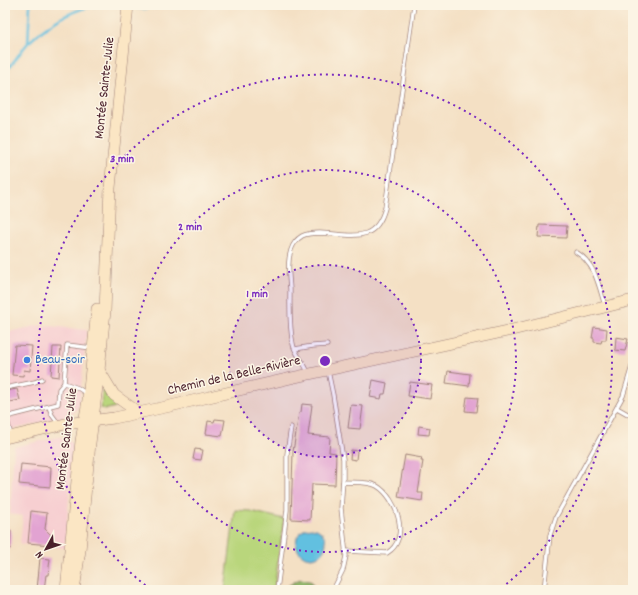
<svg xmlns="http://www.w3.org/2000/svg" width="638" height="595" viewBox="0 0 638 595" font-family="Dekko,sans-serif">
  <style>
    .built { fill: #f7cfd1 }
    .green { fill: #b9d67c; stroke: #827a54 }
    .forest { fill: #92b76c; stroke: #6e6b4c }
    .water { fill: #62c0e0; stroke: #567086 }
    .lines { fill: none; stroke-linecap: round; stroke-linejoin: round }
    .stream { stroke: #62c0e0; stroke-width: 2.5 }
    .building { fill: #e2a3d2 }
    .lane-casing { stroke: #9f8078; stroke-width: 5 }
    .secondary-casing { stroke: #9f8078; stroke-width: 12 }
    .lane { stroke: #fff; stroke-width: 3.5 }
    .secondary { stroke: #fbe6c4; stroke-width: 11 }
    .ring { fill: none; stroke: #7b2cbf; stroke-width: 2; stroke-dasharray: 2 4 }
    .shop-dot { fill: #3f7fe0; stroke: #fcf5e5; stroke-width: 1.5 }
    .labels { text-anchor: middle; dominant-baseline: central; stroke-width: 3; stroke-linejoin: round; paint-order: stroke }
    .street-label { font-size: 14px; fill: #4a1f2b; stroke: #fcf5e5 }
    .shop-label { font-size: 14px; fill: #366cbe; stroke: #fcf5e5; text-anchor: start }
    .centre { fill: #7b2cbf; stroke: #fcf5e5; stroke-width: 2 }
    .ring-label { font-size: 12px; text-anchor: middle; font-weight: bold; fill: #7b2cbf; stroke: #fcf5e5; stroke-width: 3; stroke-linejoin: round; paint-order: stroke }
  </style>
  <rect width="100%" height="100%" fill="#fcf5e5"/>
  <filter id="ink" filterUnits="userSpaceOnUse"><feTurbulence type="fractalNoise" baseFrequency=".025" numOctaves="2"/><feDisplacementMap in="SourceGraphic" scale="8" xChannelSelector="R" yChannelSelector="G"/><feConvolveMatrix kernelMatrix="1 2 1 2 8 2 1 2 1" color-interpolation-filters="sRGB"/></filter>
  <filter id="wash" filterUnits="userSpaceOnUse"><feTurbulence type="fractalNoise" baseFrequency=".012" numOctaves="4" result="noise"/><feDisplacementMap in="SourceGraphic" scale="16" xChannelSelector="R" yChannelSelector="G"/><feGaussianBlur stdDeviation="0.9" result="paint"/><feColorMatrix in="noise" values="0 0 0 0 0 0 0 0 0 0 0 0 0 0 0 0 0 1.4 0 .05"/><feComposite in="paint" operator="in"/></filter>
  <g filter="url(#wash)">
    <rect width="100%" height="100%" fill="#f4e0c4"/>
    <g class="built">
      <path d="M 41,325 L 87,330 L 79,407 L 70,415 L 63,418 L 5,431 L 5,365 L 8,332 Z"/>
      <path d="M 58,437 L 66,438 L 72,443 L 73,448 L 65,548 L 20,544 L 23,516 L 10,514 L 14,447 Z"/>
    </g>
    <g class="green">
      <path d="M 103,386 L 119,404 L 119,406 L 104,410 L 101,408 Z"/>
      <path d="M 235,510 L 250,511 L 284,519 L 274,590 L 225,590 Z"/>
    </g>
    <path class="forest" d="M 300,579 L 307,580 L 312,582 L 314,590 L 280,590 L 281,587 L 286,587 L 294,582 Z"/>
    <circle class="water" cx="311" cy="543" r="15"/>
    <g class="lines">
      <g class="stream">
        <path d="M 131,7 L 144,9 L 158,5"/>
        <path d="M 28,43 L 30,5"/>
        <path d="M 5,72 C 14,63 20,52 28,43 C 49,23 74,7 103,5"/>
      </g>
    </g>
    <g id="blocks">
      <g class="building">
        <path d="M 539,225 L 567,226 L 566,238 L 538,237 Z"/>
        <path d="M 594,327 L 607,329 L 606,340 L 602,340 L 601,343 L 594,342 L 594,338 L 592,338 Z"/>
        <path d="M 616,337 L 628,339 L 625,351 L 615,350 Z"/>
        <path d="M 15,345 L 32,346 L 30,371 L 24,370 L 23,376 L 12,375 Z"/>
        <path d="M 53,347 L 61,347 L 59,377 L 51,376 Z"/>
        <path d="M 448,371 L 470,374 L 469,386 L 446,383 Z"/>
        <path d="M 373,380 L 387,383 L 385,394 L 382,394 L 381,399 L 370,397 Z"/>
        <path d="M 410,382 L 432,385 L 430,399 L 408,396 Z"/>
        <path d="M 17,389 L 20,400 L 5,403 L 5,391 Z"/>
        <path d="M 467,397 L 478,398 L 476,412 L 465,411 Z"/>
        <path d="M 302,404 L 312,405 L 308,435 L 330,437 L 329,452 L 336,453 L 335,485 L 312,484 L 310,520 L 291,519 L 293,452 L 299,413 L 301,412 Z"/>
        <path d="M 351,405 L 363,406 L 360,429 L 348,428 Z"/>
        <path d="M 215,419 L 225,420 L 222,436 L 206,434 L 208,421 L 214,422 Z"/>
        <path d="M 419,426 L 430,428 L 429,435 L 418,434 Z"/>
        <path d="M 195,449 L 203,450 L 201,460 L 193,459 Z"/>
        <path d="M 351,450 L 357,451 L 356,460 L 350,459 Z"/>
        <path d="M 405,455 L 422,458 L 421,461 L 423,461 L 418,493 L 423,493 L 422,501 L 398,497 Z"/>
        <path d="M 21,464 L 51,467 L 50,487 L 19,484 Z"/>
        <path d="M 31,511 L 47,513 L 45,529 L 51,535 L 50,545 L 28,543 Z"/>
        <path d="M 5,529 L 11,530 L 10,549 L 5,549 Z"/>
        <path d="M 40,558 L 50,559 L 48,575 L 46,575 L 44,590 L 37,590 Z"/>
      </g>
    </g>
  </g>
  <g filter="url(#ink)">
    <use href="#blocks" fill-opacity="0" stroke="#9f8078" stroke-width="1"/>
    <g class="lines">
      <g class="lane-casing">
        <g id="lane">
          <path d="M 576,252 C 595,263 599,286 605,306"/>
          <path d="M 295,349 L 313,346 L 327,345"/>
          <path d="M 328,371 L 333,395 L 343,459 L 343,479 L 341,508 L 346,556 L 343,570 L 333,590"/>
          <path d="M 308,373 C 305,362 295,355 293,344 C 289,326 290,307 290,289 C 289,276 287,262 291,250 C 293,244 297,239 302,236 C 308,233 314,233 320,233 C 350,234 375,245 385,208 L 414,5"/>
          <path d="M 5,388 L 35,382 L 42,379"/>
          <path d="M 87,394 L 78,388 L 64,383 L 67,345 L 92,348"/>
          <path d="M 49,407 L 52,415 L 58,423"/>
          <path d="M 617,408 L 633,417"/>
          <path d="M 11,435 L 6,417 L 58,404 L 59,389 L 64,383"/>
          <path d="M 343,482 C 353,483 368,481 377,486 C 397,498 411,539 387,553 L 345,551"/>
          <path d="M 277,590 L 287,510 L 287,454 L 291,427"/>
          <path d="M 544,590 L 550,535 L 556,517 L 623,396 L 633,363"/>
        </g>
      </g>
      <g class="secondary-casing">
        <g id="secondary">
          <path d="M 99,370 L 114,395 L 139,413"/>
          <path d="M 5,438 L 65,424 L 114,418 L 166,407 L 291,378 L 512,330 L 633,300"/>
          <path d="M 66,590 L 81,441 L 88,400 L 97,309"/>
          <path d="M 74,590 L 80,550 L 90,443 L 99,370 L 105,311 L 110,188 L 128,5"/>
        </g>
      </g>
      <use href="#lane" class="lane"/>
      <use href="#secondary" class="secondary"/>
    </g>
  </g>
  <circle cx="325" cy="361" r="96" fill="#7b2cbf" fill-opacity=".12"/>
  <g class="ring">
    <circle cx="325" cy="361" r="96"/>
    <circle cx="325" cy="361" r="191"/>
    <path d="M150 589A287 287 0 1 1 500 589"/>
  </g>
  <circle class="shop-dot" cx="27" cy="360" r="4"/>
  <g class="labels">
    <g class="street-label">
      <text transform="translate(105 88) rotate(-84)">Montée Sainte-Julie</text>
      <text transform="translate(234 376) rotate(-13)">Chemin de la Belle-Rivière</text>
      <text transform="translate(67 439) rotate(-83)">Montée Sainte-Julie</text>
    </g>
    <g class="shop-label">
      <text x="35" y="360">Beau-soir</text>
    </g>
  </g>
  <circle cx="325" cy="361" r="6" class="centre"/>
  <g class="ring-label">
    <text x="122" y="162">3 min</text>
    <text x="190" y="230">2 min</text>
    <text x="257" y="297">1 min</text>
  </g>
  <rect width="638" height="595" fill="none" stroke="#fcf5e5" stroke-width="20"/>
  <g transform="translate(46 549) rotate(230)" stroke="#fcf5e5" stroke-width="3" paint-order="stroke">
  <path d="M0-3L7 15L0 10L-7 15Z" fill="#4a1f2b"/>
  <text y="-6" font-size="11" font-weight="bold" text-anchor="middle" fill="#4a1f2b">N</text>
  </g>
</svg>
